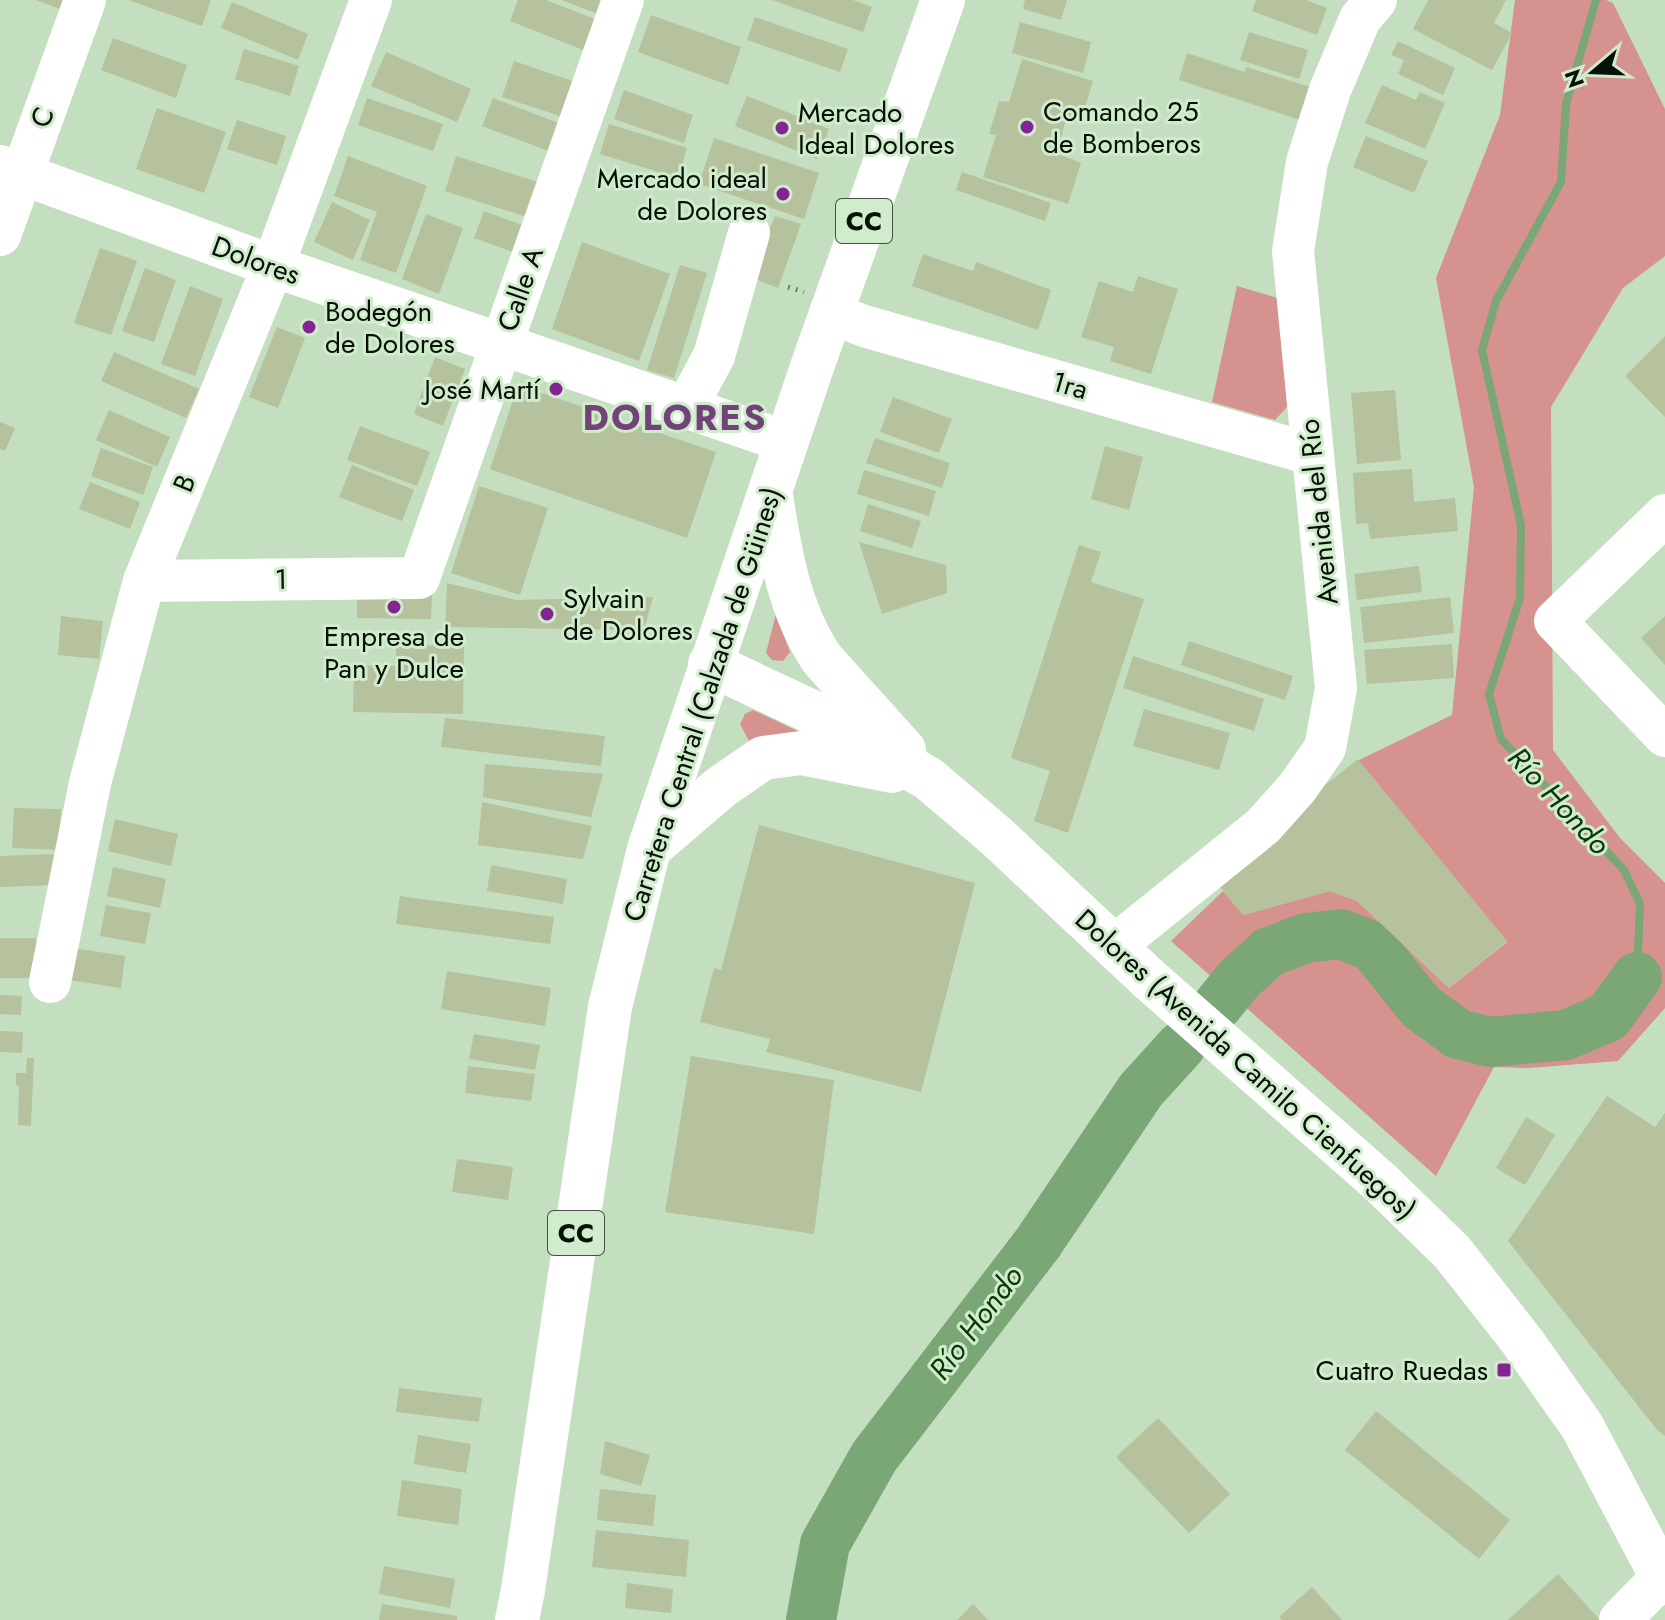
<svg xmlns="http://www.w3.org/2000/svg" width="1665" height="1620" font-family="Jost,sans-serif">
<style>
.green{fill:#d5928f}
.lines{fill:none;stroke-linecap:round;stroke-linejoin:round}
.stream{stroke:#7ba676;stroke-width:8}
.river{stroke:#7ba676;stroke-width:50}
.building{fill:#b6c19d}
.path{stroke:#72856f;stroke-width:5;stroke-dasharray:2 6;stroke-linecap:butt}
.minor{stroke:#fff;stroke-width:42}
.major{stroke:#fff;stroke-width:44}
.poi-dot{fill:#822591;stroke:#d0eccc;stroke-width:3}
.labels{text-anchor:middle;stroke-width:6;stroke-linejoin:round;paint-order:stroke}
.shield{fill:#d0eccc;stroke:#445342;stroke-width:2}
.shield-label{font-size:26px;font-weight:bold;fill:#081107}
.poi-label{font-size:28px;fill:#081107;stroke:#d0eccc;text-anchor:start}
.street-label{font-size:28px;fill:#081107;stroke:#d0eccc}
.water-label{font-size:30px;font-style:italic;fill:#093705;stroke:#d0eccc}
.district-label{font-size:36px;font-weight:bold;letter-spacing:2px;fill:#714379;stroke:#d0eccc}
</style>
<rect width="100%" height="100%" fill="#c3dfbf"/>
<g class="green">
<polygon points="1515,0 1606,0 1613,3 1665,109 1665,256 1623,288 1551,407 1553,750 1620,838 1665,883 1665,1008 1618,1061 1529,1068 1494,1067 1436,1176 1171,941 1223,891 1243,915 1330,891 1357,901 1449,988 1507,942 1353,763 1452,715 1474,487 1436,278 1500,115"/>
<polygon points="1237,286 1285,300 1287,407 1275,420 1212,402"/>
<polygon points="776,614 790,652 783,661 772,660 766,653"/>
<polygon points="753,710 802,733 763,741 749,741 740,724 745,714"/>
</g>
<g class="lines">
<polyline class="stream" points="1596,0 1566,104 1561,182 1496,301 1482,350 1521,525 1520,598 1489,694 1501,739 1624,870 1640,904 1637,977"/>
<g class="river">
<polyline points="1218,1005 1239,979 1269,952 1306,938 1341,934 1373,947 1421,1007 1458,1034 1490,1042 1566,1035 1608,1017 1637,977"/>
<polyline points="811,1620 825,1544 874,1457 1038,1243 1141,1090 1181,1046"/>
</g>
</g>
<g class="building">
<polygon points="36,0 69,0 65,11"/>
<polygon points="128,0 211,0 202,26"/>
<polygon points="518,0 546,0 595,19 583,50 510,21"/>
<polygon points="561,0 603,0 598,14"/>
<polygon points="772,0 853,0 872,7 863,32"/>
<polygon points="1025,0 1067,0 1061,20 1023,9"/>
<polygon points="1256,0 1306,0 1327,8 1317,35 1252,11"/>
<polygon points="1428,0 1506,0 1494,23 1512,33 1492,70 1413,29"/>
<polygon points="232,2 308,34 298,60 221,28"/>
<polygon points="651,15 741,47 728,85 638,52"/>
<polygon points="755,17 848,49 840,72 747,40"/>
<polygon points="1020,22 1091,42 1083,73 1012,53"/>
<polygon points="1249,32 1308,50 1299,79 1240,60"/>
<polygon points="113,38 187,65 176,98 101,70"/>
<polygon points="1398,41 1455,68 1443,95 1398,74 1404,60 1391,55"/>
<polygon points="244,49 299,66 290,96 235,79"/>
<polygon points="386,52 471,89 457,122 371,86"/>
<polygon points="1187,53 1245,72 1246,67 1317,89 1306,122 1179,80"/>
<polygon points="1022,59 1093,81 1080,124 1066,120 1056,153 1081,163 1068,204 983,177 996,135 989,134 999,101 1009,102"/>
<polygon points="514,61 578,83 566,118 502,97"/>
<polygon points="1382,85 1416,100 1420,92 1445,103 1425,149 1365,123"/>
<polygon points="624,90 693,115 684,143 614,119"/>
<polygon points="747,96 829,129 817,159 735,126"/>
<polygon points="367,98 443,124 433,151 358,125"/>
<polygon points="493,98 564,125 554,153 482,126"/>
<polygon points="157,108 226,132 204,193 136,169"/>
<polygon points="237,120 286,136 277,165 227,149"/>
<polygon points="609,124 687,148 678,178 600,154"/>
<polygon points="1366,136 1428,161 1414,193 1353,167"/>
<polygon points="714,138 819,173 804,219 699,184"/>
<polygon points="348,156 427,186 396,273 360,260 377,212 334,196"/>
<polygon points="456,156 541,183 530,218 445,191"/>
<polygon points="962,172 1051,203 1045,221 956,190"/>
<polygon points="332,202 370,220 353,260 314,242"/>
<polygon points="484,211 528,227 518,254 474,238"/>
<polygon points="426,214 463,228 439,294 402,279"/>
<polygon points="775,216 801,224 778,288 750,277"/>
<polygon points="582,242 670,274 639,361 552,329"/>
<polygon points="100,248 137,261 111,335 74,323"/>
<polygon points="923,254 973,271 976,262 1051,290 1038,330 912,286"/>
<polygon points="680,265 707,273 674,378 647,370"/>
<polygon points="145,268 176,280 154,342 122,331"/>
<polygon points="1138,276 1178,289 1151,374 1110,361 1114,347 1081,337 1099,281 1133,292"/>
<polygon points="190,286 223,299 195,376 161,364"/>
<polygon points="277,327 305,338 278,408 249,397"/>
<polygon points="1665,336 1665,417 1625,376"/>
<polygon points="114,352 199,389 186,418 101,381"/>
<polygon points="435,357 465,369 443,426 414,414"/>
<polygon points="518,385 716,452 687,538 490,469"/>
<polygon points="1395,390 1401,460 1357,464 1351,393"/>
<polygon points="893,397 952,419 939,453 880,432"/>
<polygon points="109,410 170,437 157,467 96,440"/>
<polygon points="0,422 15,428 5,451 0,449"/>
<polygon points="360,426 430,452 417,486 347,460"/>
<polygon points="875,438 950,463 942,488 866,463"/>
<polygon points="1105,446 1143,457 1129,510 1091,499"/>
<polygon points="101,448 153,467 143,495 91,476"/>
<polygon points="352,465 414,490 402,521 339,497"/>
<polygon points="1412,469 1414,502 1455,498 1458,531 1370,539 1368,523 1356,524 1353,473"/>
<polygon points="864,470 936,491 929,516 857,494"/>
<polygon points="90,482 140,502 130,529 79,509"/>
<polygon points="479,486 548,508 520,595 451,573"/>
<polygon points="868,504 921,521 912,548 860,531"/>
<polygon points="859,542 946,565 947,593 882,614"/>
<polygon points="1079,545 1101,552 1091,582 1144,599 1068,833 1034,821 1050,771 1011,758"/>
<polygon points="1419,566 1422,592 1357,600 1354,574"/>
<polygon points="447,583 516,600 653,597 644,630 445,627"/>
<polygon points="357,594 432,595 431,619 357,618"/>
<polygon points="1450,597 1454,633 1364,643 1360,607"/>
<polygon points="61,616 103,621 99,659 58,655"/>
<polygon points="1665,616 1665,665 1641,638"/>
<polygon points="1189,641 1293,676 1285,700 1181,665"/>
<polygon points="1452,644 1454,678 1367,684 1364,650"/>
<polygon points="396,645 464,646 463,714 353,712 354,665 396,666"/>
<polygon points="1133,656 1264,699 1254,731 1123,688"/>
<polygon points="1144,709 1230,733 1219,770 1133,746"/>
<polygon points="445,718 605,736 601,766 441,747"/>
<polygon points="1358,759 1507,941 1449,988 1357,901 1330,891 1243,915 1211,876"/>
<polygon points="485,764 603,774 591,817 483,797"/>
<polygon points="482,802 592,826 583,859 478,845"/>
<polygon points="14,808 61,809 59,850 12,848"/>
<polygon points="115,819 178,834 171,866 108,851"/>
<polygon points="759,825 975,883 921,1092 766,1052 770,1039 700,1022 714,968 721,970"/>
<polygon points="55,854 56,885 0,887 0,856"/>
<polygon points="491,865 567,879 563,904 487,891"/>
<polygon points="113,867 166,879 160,908 107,896"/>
<polygon points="400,896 554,917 550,944 396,924"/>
<polygon points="106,905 151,913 145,944 100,936"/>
<rect x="0" y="938" width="36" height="40"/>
<polygon points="73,948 125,956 121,988 69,980"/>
<polygon points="447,971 551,988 545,1026 441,1009"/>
<polygon points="0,995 22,996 21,1015 0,1014"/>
<polygon points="0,1031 23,1032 22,1053 0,1052"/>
<polygon points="474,1034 540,1045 535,1070 469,1059"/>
<polygon points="691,1056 834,1080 814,1234 665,1212"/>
<polygon points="27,1058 34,1058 31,1126 18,1125 19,1086 16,1085 16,1073 26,1073"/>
<polygon points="468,1066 535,1074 531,1101 465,1093"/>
<polygon points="1607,1096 1655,1127 1665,1113 1665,1436 1658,1431 1508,1241"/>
<polygon points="1526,1117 1555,1135 1525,1185 1496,1168"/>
<polygon points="457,1159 513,1167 508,1200 452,1192"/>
<polygon points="399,1388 482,1398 479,1422 396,1412"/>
<polygon points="1376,1411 1510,1520 1479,1559 1345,1450"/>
<polygon points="1158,1418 1230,1494 1189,1533 1116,1457"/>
<polygon points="418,1435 471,1444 466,1473 414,1464"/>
<polygon points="605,1441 650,1455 641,1486 600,1474"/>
<polygon points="402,1480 462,1489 458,1525 397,1516"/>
<polygon points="600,1489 656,1495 653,1526 597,1520"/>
<polygon points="596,1530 689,1540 686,1577 592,1567"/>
<polygon points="384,1566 455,1579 450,1608 379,1594"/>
<polygon points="1558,1574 1600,1620 1508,1620"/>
<polygon points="627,1583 673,1589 671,1613 625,1608"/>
<polygon points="1312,1587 1342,1620 1282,1620 1279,1617"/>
<polygon points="382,1604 457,1616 457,1620 379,1620"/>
<polygon points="973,1604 988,1620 957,1620"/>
</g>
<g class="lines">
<polyline class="path" points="788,287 804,292"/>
<g class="minor">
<polyline points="0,166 273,266 787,442"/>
<polyline points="0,235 85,0"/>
<polyline points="830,313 864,326 1311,454"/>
<polyline points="686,408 714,356 749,233"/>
<polyline points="1665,515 1555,621 1665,736"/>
<polyline points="144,581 419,578 623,0"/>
<polyline points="1114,946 1263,826 1297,788 1325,748 1336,688 1293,251 1307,162 1330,90 1360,19 1376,0"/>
<polyline points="50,982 90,783 144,581 273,266 371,0"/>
<polyline points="1620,1620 1665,1574"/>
</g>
<g class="major">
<path d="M771,496C780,553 789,610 822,659L904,750"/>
<polyline points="710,664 827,719 929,779 996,836 1150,980 1380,1182 1452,1252 1522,1341 1582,1426 1665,1583"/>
<polyline points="651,847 721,787 763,758 801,753 892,771"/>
<polyline points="517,1620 523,1590 610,1007 649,849 813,364 943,0"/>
</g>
</g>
<g class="poi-dot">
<circle cx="1027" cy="127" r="8"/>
<circle cx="782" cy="128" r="8"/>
<circle cx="783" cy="194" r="8"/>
<circle cx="309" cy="327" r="8"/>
<circle cx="556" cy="389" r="8"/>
<circle cx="394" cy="607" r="8"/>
<circle cx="547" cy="614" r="8"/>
<rect x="1496" y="1362" width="16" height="16" rx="4"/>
</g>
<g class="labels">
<g class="shield">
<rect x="836" y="199" width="56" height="44" rx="6"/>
<rect x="548" y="1211" width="56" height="44" rx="6"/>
</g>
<g class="shield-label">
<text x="864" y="230">CC</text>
<text x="576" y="1242">CC</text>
</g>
<g class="poi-label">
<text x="1043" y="121">Comando 25<tspan x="1043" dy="32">de Bomberos</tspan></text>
<text x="798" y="122">Mercado<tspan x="798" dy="32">Ideal Dolores</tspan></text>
<text x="767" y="188" text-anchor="end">Mercado ideal<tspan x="767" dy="32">de Dolores</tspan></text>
<text x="325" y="321">Bodegón<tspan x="325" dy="32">de Dolores</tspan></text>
<text x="540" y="399" text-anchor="end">José Martí</text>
<text x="563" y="608">Sylvain<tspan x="563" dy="32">de Dolores</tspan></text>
<text x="394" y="646" text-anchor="middle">Empresa de<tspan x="394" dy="32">Pan y Dulce</tspan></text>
<text x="1488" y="1380" text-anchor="end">Cuatro Ruedas</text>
</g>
<g class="street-label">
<text transform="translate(42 117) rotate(-70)" y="10">C</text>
<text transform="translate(256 260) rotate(20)" y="10">Dolores</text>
<text transform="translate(520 289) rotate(-71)" y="10">Calle A</text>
<text transform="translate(1070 385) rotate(16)" y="10">1ra</text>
<text transform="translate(184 483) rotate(-68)" y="10">B</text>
<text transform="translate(1318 512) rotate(-96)" y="10">Avenida del Río</text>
<text transform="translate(281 579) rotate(-1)" y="10">1</text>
<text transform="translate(702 704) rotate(-72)" y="10">Carretera Central (Calzada de Güines)</text>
<text transform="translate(1246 1064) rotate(42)" y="10">Dolores (Avenida Camilo Cienfuegos)</text>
</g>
<g class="water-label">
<text transform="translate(1559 801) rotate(47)" y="10">Río Hondo</text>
<text transform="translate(976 1323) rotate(-53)" y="10">Río Hondo</text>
</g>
<g class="district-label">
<text x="675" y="430">DOLORES</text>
</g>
</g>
<g transform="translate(1593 72) rotate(251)" stroke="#d0eccc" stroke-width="6" paint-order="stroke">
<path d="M0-6L14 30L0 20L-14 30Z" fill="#081107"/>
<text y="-12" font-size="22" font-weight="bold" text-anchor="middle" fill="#081107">N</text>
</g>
</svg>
